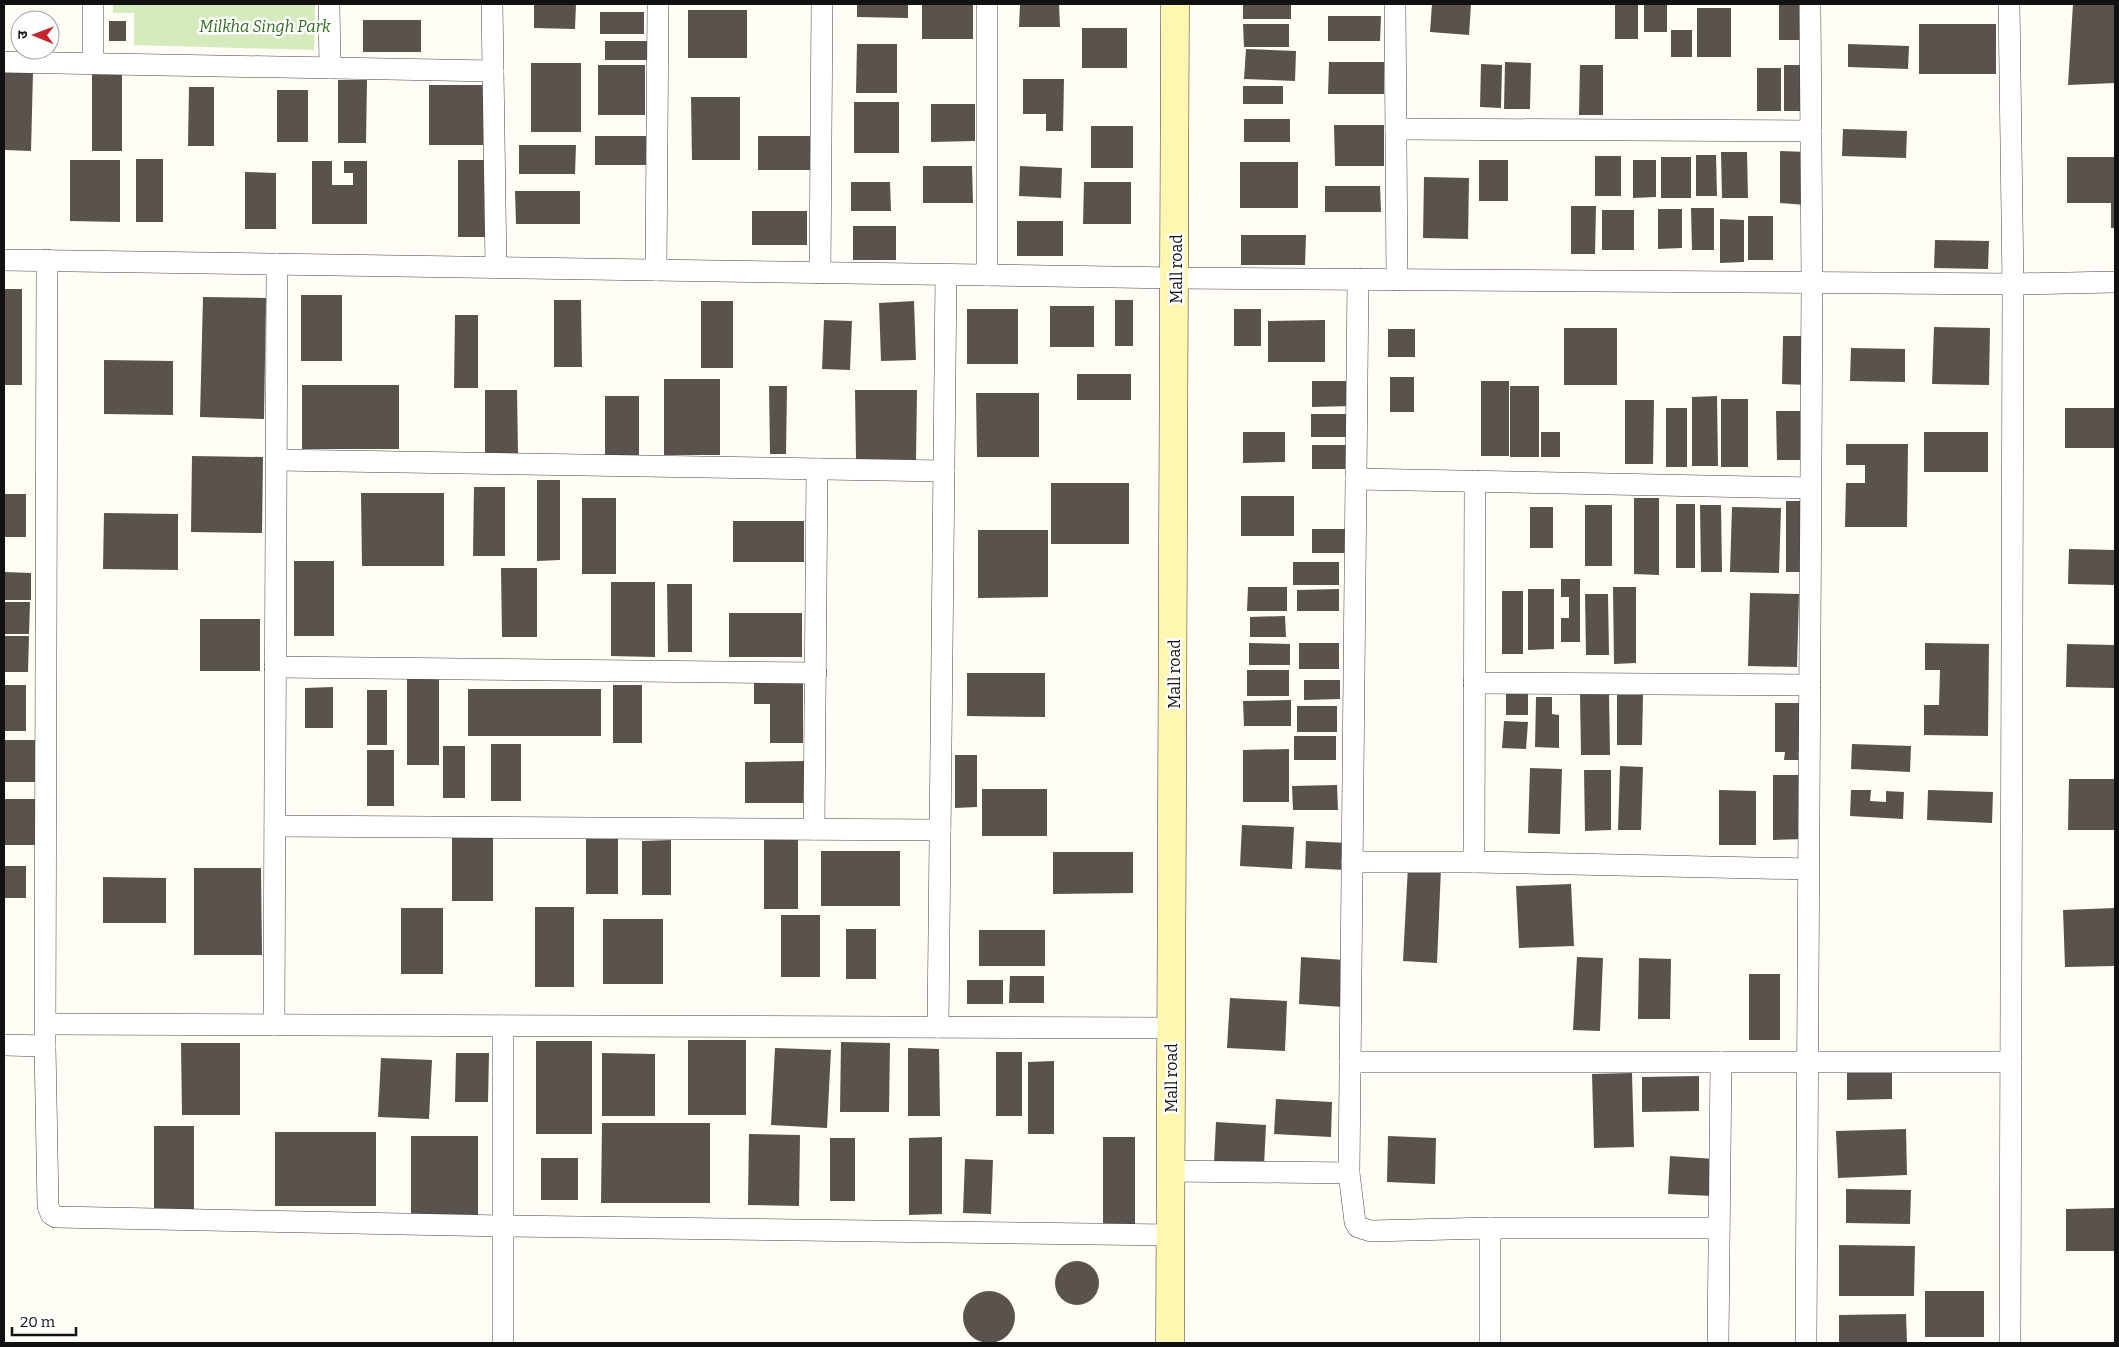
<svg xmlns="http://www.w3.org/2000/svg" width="2119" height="1347" font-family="Bitter,'Noto Sans Devanagari',serif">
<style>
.green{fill:#d5ebbd}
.building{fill:#5a524d}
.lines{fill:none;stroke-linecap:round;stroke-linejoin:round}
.street-casing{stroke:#444;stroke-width:22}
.secondary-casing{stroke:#333;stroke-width:29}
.street{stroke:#fff;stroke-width:21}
.secondary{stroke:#fff6b0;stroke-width:28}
.labels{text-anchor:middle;stroke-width:5;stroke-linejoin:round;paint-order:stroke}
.park-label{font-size:16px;font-style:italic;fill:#2f6b1f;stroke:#fff}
.street-label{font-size:16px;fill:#111;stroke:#fff}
</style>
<rect width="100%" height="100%" fill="#fffdf5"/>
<polygon class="green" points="113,4 315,4 314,50 134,45 134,13 113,13"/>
<g class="building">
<polygon points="534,4 576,4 575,29 534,28"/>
<polygon points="857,4 908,4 908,18 857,17"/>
<rect x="922" y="4" width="51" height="35"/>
<polygon points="1020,4 1059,4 1060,27 1019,27"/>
<rect x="1243" y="4" width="48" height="15"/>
<polygon points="1432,4 1471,4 1469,35 1430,32"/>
<rect x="1615" y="4" width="23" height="35"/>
<rect x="1644" y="4" width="23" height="28"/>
<rect x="1779" y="4" width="24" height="36"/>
<polygon points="2073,4 2115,4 2115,83 2068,85"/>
<rect x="1697" y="8" width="34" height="49"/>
<rect x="688" y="10" width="59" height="48"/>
<rect x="600" y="12" width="44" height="22"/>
<polygon points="1328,16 1381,16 1380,41 1328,41"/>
<rect x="363" y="20" width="58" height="32"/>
<rect x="109" y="21" width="17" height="20"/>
<polygon points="1243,24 1289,24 1289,47 1244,47"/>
<rect x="1919" y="24" width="77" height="50"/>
<rect x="1082" y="28" width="45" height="40"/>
<rect x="1671" y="30" width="21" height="27"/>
<rect x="605" y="41" width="43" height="19"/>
<polygon points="857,44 897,44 897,93 856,93"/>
<polygon points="1848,44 1909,46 1908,69 1848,67"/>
<polygon points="1246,49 1296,51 1295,81 1244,79"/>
<polygon points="1329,62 1384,62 1384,94 1328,94"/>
<polygon points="1505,62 1531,63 1530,109 1504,109"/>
<rect x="531" y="63" width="50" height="69"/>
<polygon points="1481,64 1502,65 1501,108 1480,107"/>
<rect x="598" y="65" width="47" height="50"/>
<polygon points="1580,65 1603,65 1603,115 1579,115"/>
<rect x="1784" y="65" width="23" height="46"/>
<rect x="1757" y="68" width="24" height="43"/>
<polygon points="4,72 33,72 31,151 4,150"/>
<rect x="92" y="74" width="30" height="77"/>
<polygon points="1023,79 1064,79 1063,131 1046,131 1046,114 1023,114"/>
<polygon points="338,80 367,80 366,143 338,143"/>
<rect x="429" y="85" width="57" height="60"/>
<rect x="1243" y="86" width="40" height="18"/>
<polygon points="189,87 214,87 214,146 188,146"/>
<rect x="277" y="90" width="31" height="52"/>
<polygon points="691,97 740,97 740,160 692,160"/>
<rect x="854" y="102" width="45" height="51"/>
<polygon points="931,104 975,104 975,141 931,142"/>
<rect x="1244" y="119" width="46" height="23"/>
<polygon points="1334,125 1384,125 1384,166 1335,166"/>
<rect x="1091" y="126" width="42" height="42"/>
<polygon points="1843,129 1907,131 1906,158 1842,156"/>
<rect x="595" y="136" width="53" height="29"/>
<rect x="758" y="136" width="54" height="34"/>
<polygon points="519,145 576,145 575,174 519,174"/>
<polygon points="1780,151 1808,152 1806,205 1780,203"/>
<polygon points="1721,152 1747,152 1748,198 1722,198"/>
<polygon points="1696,155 1716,155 1717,196 1696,196"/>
<rect x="1595" y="156" width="26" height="40"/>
<rect x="1661" y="157" width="30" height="41"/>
<polygon points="2067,157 2115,157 2115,228 2111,228 2111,203 2067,203"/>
<rect x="136" y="159" width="27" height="63"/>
<polygon points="70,160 120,160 120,222 70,221"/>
<rect x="458" y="160" width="33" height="77"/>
<rect x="1479" y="160" width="29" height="41"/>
<polygon points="1633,160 1656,160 1656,197 1633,198"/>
<polygon points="312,161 332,161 332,185 353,185 353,173 344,173 344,161 367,161 367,224 312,224"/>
<rect x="1240" y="162" width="58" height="46"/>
<polygon points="923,166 972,166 973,203 923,203"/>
<polygon points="1020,166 1062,168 1061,198 1019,196"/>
<polygon points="245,172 276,173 276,229 245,229"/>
<polygon points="1424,177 1469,178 1468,239 1423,238"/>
<polygon points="851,182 890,182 891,211 851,211"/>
<polygon points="1084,182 1131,182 1131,224 1083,224"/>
<polygon points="1325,186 1380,186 1381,212 1325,212"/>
<polygon points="515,191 580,191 580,224 516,224"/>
<polygon points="1571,206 1596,206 1595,254 1571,254"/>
<polygon points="1691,208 1714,208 1714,250 1692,250"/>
<polygon points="1658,209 1682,209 1682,248 1658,249"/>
<rect x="1602" y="210" width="32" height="40"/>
<rect x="752" y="211" width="55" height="34"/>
<rect x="1748" y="216" width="25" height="44"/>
<polygon points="1720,219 1744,220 1744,262 1720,263"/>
<rect x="1017" y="221" width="46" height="35"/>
<rect x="853" y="226" width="43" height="34"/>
<polygon points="1241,235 1306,235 1305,265 1241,265"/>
<polygon points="1935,240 1989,241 1988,269 1934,268"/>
<rect x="4" y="289" width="18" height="96"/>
<rect x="301" y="295" width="41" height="66"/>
<polygon points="203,297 266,298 264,419 200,417"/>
<polygon points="554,300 581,300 582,367 554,367"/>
<rect x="1115" y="300" width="18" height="46"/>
<rect x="701" y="301" width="32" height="67"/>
<polygon points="914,301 916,360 881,361 879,303"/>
<rect x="1050" y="306" width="44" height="41"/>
<rect x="967" y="309" width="51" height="55"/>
<rect x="1234" y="309" width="27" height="37"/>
<polygon points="455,315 478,315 478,388 454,388"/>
<polygon points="824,320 852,321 850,370 822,369"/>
<polygon points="1325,320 1325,362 1268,362 1268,321"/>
<polygon points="1934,327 1990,328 1989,385 1932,384"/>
<rect x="1564" y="328" width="53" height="57"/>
<rect x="1388" y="329" width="27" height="28"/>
<polygon points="1783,336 1809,336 1808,385 1782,384"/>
<polygon points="1851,348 1905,349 1905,382 1850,381"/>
<polygon points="104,360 173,361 173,415 104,414"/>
<rect x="1077" y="374" width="54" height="26"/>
<rect x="1390" y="377" width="24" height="35"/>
<rect x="664" y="379" width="56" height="76"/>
<polygon points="1312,381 1352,381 1352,406 1312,407"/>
<rect x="1481" y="381" width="28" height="75"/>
<rect x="302" y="385" width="97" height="64"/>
<polygon points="769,386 787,386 786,454 770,454"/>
<rect x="1510" y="386" width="29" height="71"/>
<polygon points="485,390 517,390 518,453 485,453"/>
<polygon points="855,390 917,390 916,460 856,460"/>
<polygon points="976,393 1039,393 1039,457 977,457"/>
<polygon points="605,396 639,396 639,461 605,462"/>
<polygon points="1717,396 1718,466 1692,466 1692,397"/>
<rect x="1721" y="399" width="27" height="68"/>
<polygon points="1625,400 1654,400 1653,464 1625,464"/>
<rect x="1666" y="408" width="21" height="59"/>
<rect x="2065" y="408" width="50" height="40"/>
<polygon points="1776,411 1800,411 1801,460 1777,460"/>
<rect x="1311" y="414" width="42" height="23"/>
<polygon points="1243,432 1285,432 1285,462 1243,463"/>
<rect x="1541" y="432" width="19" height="25"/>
<rect x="1924" y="432" width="64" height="40"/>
<polygon points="1846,444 1908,444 1907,527 1845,527 1846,483 1865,483 1865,465 1846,465"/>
<rect x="1312" y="445" width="38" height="24"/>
<polygon points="192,456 263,457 262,533 191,532"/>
<polygon points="537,480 560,480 560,560 537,561"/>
<rect x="1051" y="483" width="78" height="61"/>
<polygon points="474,487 505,487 505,556 473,556"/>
<polygon points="361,493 444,493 444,566 362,566"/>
<rect x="4" y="494" width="22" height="43"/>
<rect x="1241" y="496" width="53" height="40"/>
<rect x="582" y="498" width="34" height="76"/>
<polygon points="1634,498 1659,498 1659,575 1634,574"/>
<polygon points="1786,501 1806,501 1807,572 1786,572"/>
<rect x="1676" y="504" width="19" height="64"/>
<rect x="1585" y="505" width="27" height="61"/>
<polygon points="1700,505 1721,505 1722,572 1701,572"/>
<rect x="1530" y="507" width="23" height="41"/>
<polygon points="1732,507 1781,508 1779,573 1730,572"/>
<polygon points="104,513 178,514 178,570 103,569"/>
<rect x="733" y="521" width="71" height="41"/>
<rect x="1312" y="529" width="38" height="24"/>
<polygon points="978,530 1048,530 1048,597 978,598"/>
<polygon points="2069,549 2115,550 2115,585 2068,584"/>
<rect x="294" y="561" width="40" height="75"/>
<rect x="1293" y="562" width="46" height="23"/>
<polygon points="501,568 537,568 537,637 502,637"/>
<polygon points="4,572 31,573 31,600 4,600"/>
<polygon points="1561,579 1580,579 1580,642 1561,642 1561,618 1569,618 1569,597 1561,597"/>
<polygon points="611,582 655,582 655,657 611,656"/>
<polygon points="667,584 692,584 692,652 668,652"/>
<polygon points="1248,587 1287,587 1287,611 1247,611"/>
<polygon points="1613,587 1636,587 1636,663 1614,664"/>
<polygon points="1339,589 1339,611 1297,611 1297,590"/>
<polygon points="1528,589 1554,589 1554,649 1528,650"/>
<rect x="1502" y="591" width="21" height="63"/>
<polygon points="1750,593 1799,594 1797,667 1748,666"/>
<polygon points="1585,594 1608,594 1609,655 1586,655"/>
<polygon points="4,602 30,602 29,634 4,634"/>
<rect x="729" y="613" width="73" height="44"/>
<polygon points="1285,616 1286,637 1250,637 1250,617"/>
<rect x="200" y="619" width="60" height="52"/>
<polygon points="4,636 29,636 28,672 4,672"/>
<polygon points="1249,643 1290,644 1290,665 1249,665"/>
<rect x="1299" y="643" width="40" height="26"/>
<polygon points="1925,643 1989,644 1988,736 1924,735 1924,705 1939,705 1940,670 1925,670"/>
<polygon points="2067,644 2115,645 2115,688 2066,687"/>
<rect x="1247" y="670" width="42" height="26"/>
<polygon points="967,673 1045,673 1045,717 967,716"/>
<rect x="407" y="676" width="32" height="89"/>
<polygon points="754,679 803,679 803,743 770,743 770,704 754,704"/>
<polygon points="1304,680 1340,680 1340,699 1304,700"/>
<rect x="4" y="685" width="22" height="46"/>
<rect x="613" y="685" width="29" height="58"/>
<polygon points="333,687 333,728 305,728 305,688"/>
<rect x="468" y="689" width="133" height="47"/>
<rect x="367" y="690" width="20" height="55"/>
<rect x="1506" y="692" width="22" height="23"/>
<polygon points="1580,693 1609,693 1610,755 1581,755"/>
<polygon points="1617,695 1643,695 1642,745 1617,745"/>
<polygon points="1536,697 1552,697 1552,714 1559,715 1559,748 1535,747"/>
<polygon points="1291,700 1291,726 1244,726 1243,701"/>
<polygon points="1775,703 1806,703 1806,752 1798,752 1799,760 1784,760 1785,752 1775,752"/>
<rect x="1297" y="706" width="40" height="26"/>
<polygon points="1504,721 1528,722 1526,749 1502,748"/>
<rect x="1294" y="736" width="42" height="24"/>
<rect x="4" y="740" width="33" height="42"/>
<rect x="491" y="744" width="30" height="57"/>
<polygon points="1852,744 1911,746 1910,772 1851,769"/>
<rect x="443" y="746" width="22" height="52"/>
<polygon points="1289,749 1289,802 1243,802 1243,750"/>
<rect x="367" y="750" width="27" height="56"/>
<polygon points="955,755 977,755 977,807 955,808"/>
<polygon points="805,761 805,803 745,803 745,762"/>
<polygon points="1620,766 1643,767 1641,830 1618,830"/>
<polygon points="1530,768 1562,769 1560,834 1528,833"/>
<polygon points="1584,770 1611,770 1611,830 1585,831"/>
<polygon points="1773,775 1802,775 1804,839 1773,840"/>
<polygon points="2069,779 2115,779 2115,830 2068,830"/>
<polygon points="1337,785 1338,810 1293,810 1292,786"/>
<rect x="982" y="789" width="65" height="47"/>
<polygon points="1719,790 1756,791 1756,845 1719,845"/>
<polygon points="1851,790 1871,790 1870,801 1886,802 1886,791 1904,792 1903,819 1850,816"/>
<polygon points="1928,790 1993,792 1992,823 1927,820"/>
<rect x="4" y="799" width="38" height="46"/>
<polygon points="1242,825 1294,827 1292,869 1240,866"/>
<polygon points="493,831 493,901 452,901 452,832"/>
<rect x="764" y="836" width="34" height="73"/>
<rect x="586" y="838" width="32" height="56"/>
<polygon points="671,840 671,895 642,895 642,841"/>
<polygon points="1306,841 1348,843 1346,870 1305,868"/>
<rect x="821" y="851" width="79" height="55"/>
<polygon points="1053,852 1133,852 1133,893 1053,894"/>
<rect x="4" y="866" width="22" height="32"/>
<polygon points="1408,866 1441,868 1437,963 1403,961"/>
<polygon points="194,868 261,868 262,955 194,955"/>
<polygon points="103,877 166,878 166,923 103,923"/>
<polygon points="1571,884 1574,946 1519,948 1516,886"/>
<rect x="535" y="907" width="39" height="80"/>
<rect x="401" y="908" width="42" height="66"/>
<polygon points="2115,908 2115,966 2065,967 2063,910"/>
<rect x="781" y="915" width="39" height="62"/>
<rect x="603" y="919" width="60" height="65"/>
<rect x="846" y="929" width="30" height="50"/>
<rect x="979" y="930" width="66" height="36"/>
<polygon points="1301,957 1345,960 1343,1007 1299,1004"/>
<polygon points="1577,957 1603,958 1600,1031 1573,1030"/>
<polygon points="1639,958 1671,959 1670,1019 1638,1019"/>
<rect x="1749" y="974" width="31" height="66"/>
<polygon points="1010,976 1044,976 1044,1003 1009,1003"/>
<rect x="967" y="980" width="36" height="24"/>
<polygon points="1230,998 1287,1001 1285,1051 1227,1048"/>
<rect x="688" y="1040" width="58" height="75"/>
<rect x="536" y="1041" width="56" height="93"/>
<polygon points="841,1042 890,1043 889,1112 840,1112"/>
<polygon points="181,1043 240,1043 240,1115 182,1115"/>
<polygon points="775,1048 831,1050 827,1128 771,1125"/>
<polygon points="908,1048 939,1049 940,1116 908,1116"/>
<rect x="996" y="1052" width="26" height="64"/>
<polygon points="456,1053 489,1053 488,1102 455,1102"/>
<polygon points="602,1053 655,1054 655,1116 602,1116"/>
<polygon points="381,1058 432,1060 429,1119 378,1117"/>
<polygon points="1054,1061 1054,1134 1028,1134 1028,1062"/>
<polygon points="1847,1071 1892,1071 1892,1099 1847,1100"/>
<polygon points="1632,1073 1634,1147 1594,1148 1592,1074"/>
<polygon points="1699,1076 1699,1111 1642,1112 1642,1077"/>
<polygon points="1276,1099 1332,1102 1331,1137 1274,1134"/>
<polygon points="1216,1122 1266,1125 1264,1166 1214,1163"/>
<polygon points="602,1123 710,1123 710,1203 601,1203"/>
<rect x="154" y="1126" width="40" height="91"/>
<polygon points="1906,1129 1907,1175 1838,1178 1836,1131"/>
<rect x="275" y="1132" width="101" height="74"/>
<polygon points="749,1134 800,1135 799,1206 748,1205"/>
<rect x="411" y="1136" width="67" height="79"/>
<polygon points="1388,1136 1436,1138 1435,1184 1387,1182"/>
<polygon points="942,1137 942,1214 909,1215 909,1138"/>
<rect x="1103" y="1137" width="32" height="92"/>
<rect x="830" y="1138" width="25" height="63"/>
<polygon points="1670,1156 1715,1159 1713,1196 1668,1194"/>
<rect x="541" y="1158" width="37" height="42"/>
<polygon points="965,1159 993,1160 991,1214 963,1213"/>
<polygon points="1846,1189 1911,1190 1910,1224 1846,1223"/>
<polygon points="2115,1208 2115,1251 2066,1251 2066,1209"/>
<polygon points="1839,1245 1915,1246 1914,1296 1839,1296"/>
<circle cx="1077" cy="1283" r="22"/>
<circle cx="989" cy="1317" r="26"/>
<rect x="1925" y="1291" width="59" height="46"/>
<polygon points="1906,1314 1907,1343 1839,1343 1839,1315"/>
</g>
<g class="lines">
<defs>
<g id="street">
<polyline points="93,4 93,63"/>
<polyline points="329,4 330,68"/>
<polyline points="492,4 496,267"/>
<polyline points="987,4 987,275"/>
<polyline points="1395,4 1397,280"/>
<polyline points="2009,4 2013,284 2010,1343"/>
<polyline points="4,62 493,71"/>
<polyline points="1396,129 1811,131"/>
<polyline points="4,260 1176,278 2013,284 2115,282"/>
<polyline points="47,260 45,1046 48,1206 51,1214 56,1217 503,1226 1170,1235"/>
<polyline points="656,270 658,4"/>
<polyline points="820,273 822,4"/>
<polyline points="1358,279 1349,1173 1355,1222 1358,1227 1371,1231 1490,1228 1719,1228"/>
<polyline points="276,460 944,471"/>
<polyline points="1356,479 1810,488"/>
<polyline points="275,667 816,673"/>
<polyline points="1474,683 1810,685"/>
<polyline points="275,826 940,830"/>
<polyline points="814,829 817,469"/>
<polyline points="1352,862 1474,862 1808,869"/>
<polyline points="1474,862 1475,481"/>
<polyline points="46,1024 1172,1028"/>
<polyline points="274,1025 277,264"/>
<polyline points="503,1026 503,1343"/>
<polyline points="938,1027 946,275"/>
<polyline points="4,1045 45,1046"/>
<polyline points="1350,1062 2011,1062"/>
<polyline points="1171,1171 1349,1173"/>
<polyline points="1490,1343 1490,1228"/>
<polyline points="1718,1343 1721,1062"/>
<polyline points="1806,1343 1812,283 1810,4"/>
</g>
<polyline id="secondary" points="1170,1343 1175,4"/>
</defs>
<use href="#street" class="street-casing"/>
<use href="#secondary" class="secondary-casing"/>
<use href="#street" class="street"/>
<use href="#secondary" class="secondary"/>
</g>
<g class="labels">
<g class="park-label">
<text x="265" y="32">Milkha Singh Park</text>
</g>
<g class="street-label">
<text transform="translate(1176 269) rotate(-90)" y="6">Mall road</text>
<text transform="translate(1174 674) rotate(-90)" y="6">Mall road</text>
<text transform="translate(1171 1078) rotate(-90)" y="6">Mall road</text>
</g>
</g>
<rect width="2119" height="1347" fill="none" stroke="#111111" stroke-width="10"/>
<g transform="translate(35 35) rotate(271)"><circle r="24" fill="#ffffff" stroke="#a0a0a0"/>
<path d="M0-4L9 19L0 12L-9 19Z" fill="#c4262e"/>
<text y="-8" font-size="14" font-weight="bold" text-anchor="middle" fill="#111111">उ</text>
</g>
<path d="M12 1327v8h64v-8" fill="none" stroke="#111111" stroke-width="2.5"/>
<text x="20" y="1327" font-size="15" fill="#111111" stroke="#ffffff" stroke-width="4" paint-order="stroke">20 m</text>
</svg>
